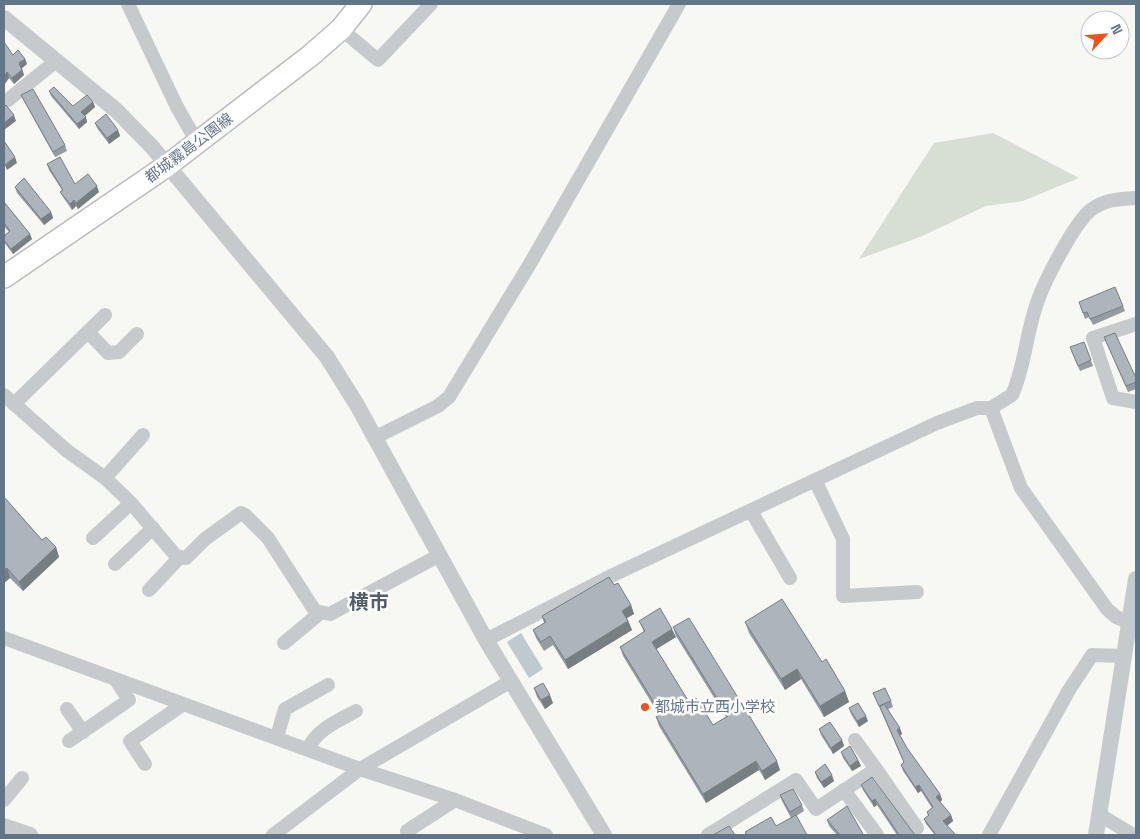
<svg xmlns="http://www.w3.org/2000/svg" width="1140" height="839" font-family="'Space Grotesk','Noto Sans JP',sans-serif">
<style>
.green{fill:#d7dfd4}
.water{fill:#bfcad0}
.lines{fill:none;stroke-linecap:round;stroke-linejoin:round}
.primary-casing{stroke:#b9bdc1;stroke-width:24}
.minor{stroke:#c6cacd;stroke-width:14}
.tertiary{stroke:#c6cacd;stroke-width:16}
.primary{stroke:#fff;stroke-width:21}
.wall{fill:#949ca1}
.shaded-wall{fill:#787f83}
.building{fill:#acb5bb;stroke:#787f83}
.poi-dot{fill:#f25117;stroke:#fff;stroke-width:2}
.labels{text-anchor:middle;stroke-width:5;stroke-linejoin:round;paint-order:stroke}
.street-label{font-size:15px;fill:#637687;stroke:#fff}
.poi-label{font-size:15px;fill:#637687;stroke:#fff;text-anchor:start}
.district-label{font-size:20px;font-weight:bold;fill:#515f6b;stroke:#fff}
</style>
<rect width="100%" height="100%" fill="#f7f7f3"/>
<polygon class="green" points="993,133 1079,178 1023,201 986,206 920,237 859,259 934,143"/>
<polygon class="water" points="521,633 543,669 529,678 507,642"/>
<g class="lines">
<defs>
<polyline id="primary" points="4,277 168,165 310,56 341,29 361,4"/>
</defs>
<use href="#primary" class="primary-casing"/>
<g class="minor">
<polyline points="128,4 177,107 197,142"/>
<polyline points="341,29 378,60 431,4"/>
<polyline points="4,100 8,100 56,61"/>
<polyline points="1136,324 1093,338 1113,398 1136,402"/>
<polyline points="88,332 108,353 119,352 137,334"/>
<polyline points="4,395 66,450 105,478 131,503 177,557 186,558 205,539 241,513 245,515 268,538 315,611 330,614 438,556"/>
<polyline points="14,404 105,315"/>
<polyline points="991,408 1021,488 1107,609 1116,617 1128,622"/>
<polyline points="374,438 438,406 449,397 531,262 679,4"/>
<polyline points="105,478 143,435"/>
<polyline points="815,480 843,539 843,596 917,592"/>
<polyline points="751,511 790,578"/>
<polyline points="93,538 131,503"/>
<polyline points="115,564 153,528"/>
<polyline points="149,590 180,557"/>
<polyline points="4,638 360,769 455,800 546,835"/>
<path d="M486,640L613,575L937,423L977,408H991L1012,395C1025,367 1026,333 1037,303C1044,282 1075,221 1092,209C1106,199 1121,199 1136,198"/>
<polyline points="284,643 320,613"/>
<polyline points="67,709 83,732"/>
<polyline points="277,737 285,709 328,685"/>
<polyline points="855,740 876,769"/>
<polyline points="69,741 129,700 116,680"/>
<path d="M308,749C317,729 338,721 356,711"/>
<polyline points="145,764 130,741 182,705"/>
<polyline points="844,790 877,835"/>
<polyline points="4,800 22,778"/>
<polyline points="1100,815 1133,835"/>
<polyline points="407,831 455,800"/>
<polyline points="273,835 360,769 511,681"/>
<polyline points="708,835 796,780 816,809 876,769 917,828"/>
<polyline points="989,835 1069,690 1092,655 1123,656"/>
</g>
<g class="tertiary">
<polyline points="4,18 117,111 153,148 327,357 357,405 486,640 604,835"/>
<polyline points="4,826 30,835"/>
<polyline points="1096,835 1136,579"/>
</g>
<use href="#primary" class="primary"/>
</g>
<g class="wall">
<polygon points="4,42 13,55 25,59 27,64 22,68 24,75 14,84 9,78 4,85"/>
<polygon points="49,91 73,106 93,102 95,107 85,116 87,122 79,129 51,96"/>
<polygon points="21,95 65,145 67,151 55,157 24,101"/>
<polygon points="95,123 118,130 120,136 109,144 97,128"/>
<polygon points="47,164 75,184 99,192 78,209 76,206 72,210 63,197 60,192 62,190 49,170"/>
<polygon points="15,187 51,212 53,218 44,225 17,193"/>
<polygon points="4,202 32,239 13,254 4,242 4,236 9,232 4,226"/>
<polygon points="1079,302 1123,306 1125,311 1093,325 1089,317 1085,319"/>
<polygon points="1104,337 1136,378 1136,389 1128,392"/>
<polygon points="1084,342 1093,366 1080,371 1070,347"/>
<polygon points="4,497 42,540 56,547 59,557 23,591 10,578 4,583"/>
<polygon points="614,585 631,605 634,614 627,618 632,630 568,669 553,645 544,651 536,638 533,630 544,623 542,616"/>
<polygon points="639,621 676,637 656,649 689,702 713,725 726,717 676,636 673,627 780,770 765,780 759,770 706,803 659,726 656,717 659,715 623,656 620,647 644,632"/>
<polygon points="745,622 822,662 845,691 849,702 824,717 801,679 785,690 749,633"/>
<polygon points="534,688 553,703 545,709 537,697"/>
<polygon points="873,693 891,701 893,707 888,709 902,734 900,735 907,748 940,794 942,800 940,802 951,815 953,821 947,826 956,835 935,835 926,824 924,819 928,816 927,812 932,808 921,791 918,793 903,771 901,765 904,763"/>
<polygon points="849,708 868,721 859,727 851,714"/>
<polygon points="819,729 842,740 844,746 833,754 821,735"/>
<polygon points="841,752 858,760 861,766 852,771 843,758"/>
<polygon points="815,772 834,781 824,788 817,778"/>
<polygon points="861,785 915,835 897,835 877,805 874,807 863,790"/>
<polygon points="780,795 802,805 804,811 796,816 807,835 746,835 745,832 776,826 791,818 782,801"/>
<polygon points="827,820 864,835 837,835 829,826"/>
</g>
<g class="shaded-wall">
<polygon points="25,59 27,64 21,69 19,63"/>
<polygon points="22,70 24,75 14,84 12,78"/>
<polygon points="7,72 9,78 4,85 4,76"/>
<polygon points="93,102 95,107 83,117 81,112"/>
<polygon points="14,115 16,121 4,130 4,123"/>
<polygon points="86,117 87,122 79,129 77,124"/>
<polygon points="118,130 120,136 109,144 107,138"/>
<polygon points="15,157 17,163 7,170 5,165"/>
<polygon points="97,186 99,192 78,209 76,203"/>
<polygon points="74,200 76,206 72,210 70,204"/>
<polygon points="51,212 53,218 44,225 41,219"/>
<polygon points="30,234 32,239 13,254 11,249"/>
<polygon points="56,547 59,557 23,591 19,582"/>
<polygon points="7,568 10,578 4,583 4,570"/>
<polygon points="631,605 634,614 625,619 622,611"/>
<polygon points="628,621 632,630 568,669 565,660"/>
<polygon points="672,629 676,637 655,650 652,642"/>
<polygon points="797,669 801,679 785,690 781,679"/>
<polygon points="845,691 849,702 824,717 820,706"/>
<polygon points="550,695 553,703 545,709 541,700"/>
<polygon points="866,716 868,721 859,727 857,721"/>
<polygon points="900,728 902,734 899,736 897,730"/>
<polygon points="842,740 844,746 833,754 831,748"/>
<polygon points="858,760 861,766 852,771 850,766"/>
<polygon points="756,761 759,770 706,803 703,794"/>
<polygon points="777,761 780,770 765,780 762,771"/>
<polygon points="832,775 834,781 824,788 821,782"/>
<polygon points="919,785 921,791 918,793 915,787"/>
<polygon points="940,794 942,800 939,803 936,797"/>
<polygon points="875,799 877,805 874,807 872,801"/>
<polygon points="951,815 953,821 945,827 943,821"/>
</g>
<g class="building">
<polygon points="4,42 13,55 18,50 25,59 19,63 22,70 12,78 7,72 4,76"/>
<polygon points="54,87 73,106 87,95 93,102 81,112 86,117 77,124 49,91"/>
<polygon points="33,89 65,145 53,152 21,95"/>
<polygon points="6,105 14,115 4,123 4,107"/>
<polygon points="106,114 118,130 107,138 95,123"/>
<polygon points="4,141 15,157 5,165 4,163"/>
<polygon points="60,157 75,184 88,174 97,186 76,203 74,200 70,204 60,192 63,190 47,164"/>
<polygon points="24,178 51,212 41,219 15,187"/>
<polygon points="4,202 30,234 11,249 4,240 4,236 10,231 4,223"/>
<polygon points="1115,287 1123,306 1090,319 1087,312 1083,313 1079,302"/>
<polygon points="1115,333 1136,378 1136,382 1126,386 1104,337"/>
<polygon points="1084,342 1091,360 1078,366 1070,347"/>
<polygon points="4,497 42,540 46,537 56,547 19,582 7,568 4,570"/>
<polygon points="609,577 614,585 618,583 631,605 622,611 628,621 565,660 550,636 541,642 533,630 546,622 542,616"/>
<polygon points="782,599 822,662 826,659 845,691 820,706 797,669 781,679 745,622"/>
<polygon points="660,608 672,629 652,642 689,702 696,698 713,725 728,716 673,627 689,618 777,761 762,771 756,761 703,794 656,717 661,714 620,647 645,631 639,621"/>
<polygon points="543,683 550,695 541,700 534,688"/>
<polygon points="885,688 891,701 879,706 873,693"/>
<polygon points="858,703 866,716 857,721 849,708"/>
<polygon points="884,704 900,728 897,730 907,748 940,794 936,797 951,815 943,821 956,835 936,835 924,819 929,815 927,812 933,807 919,785 915,787 901,765 904,762 880,707"/>
<polygon points="830,722 842,740 831,748 819,729"/>
<polygon points="850,746 858,760 850,766 841,752"/>
<polygon points="825,764 832,775 821,782 815,772"/>
<polygon points="872,777 915,835 899,835 875,799 872,801 861,785"/>
<polygon points="793,789 802,805 790,812 780,795"/>
<polygon points="847,806 863,834 861,835 840,835 827,820"/>
<polygon points="796,815 807,835 747,835 745,832 771,817 776,826"/>
<polygon points="729,826 735,835 713,835"/>
</g>
<circle class="poi-dot" cx="645" cy="707" r="5"/>
<g class="labels">
<g class="street-label">
<text transform="translate(189 148) rotate(-37)" y="5">都城霧島公園線</text>
</g>
<g class="poi-label">
<text x="655" y="712">都城市立西小学校</text>
</g>
<g class="district-label">
<text x="369" y="609">横市</text>
</g>
</g>
<rect width="1140" height="839" fill="none" stroke="#637687" stroke-width="10"/>
<g transform="translate(1105 35) rotate(64)"><circle r="24" fill="#ffffff" stroke="#c1c8cf"/>
<path d="M0-4L9 19L0 12L-9 19Z" fill="#f25117"/>
<text y="-8" font-size="14" font-weight="bold" text-anchor="middle" fill="#637687">N</text>
</g>
</svg>
